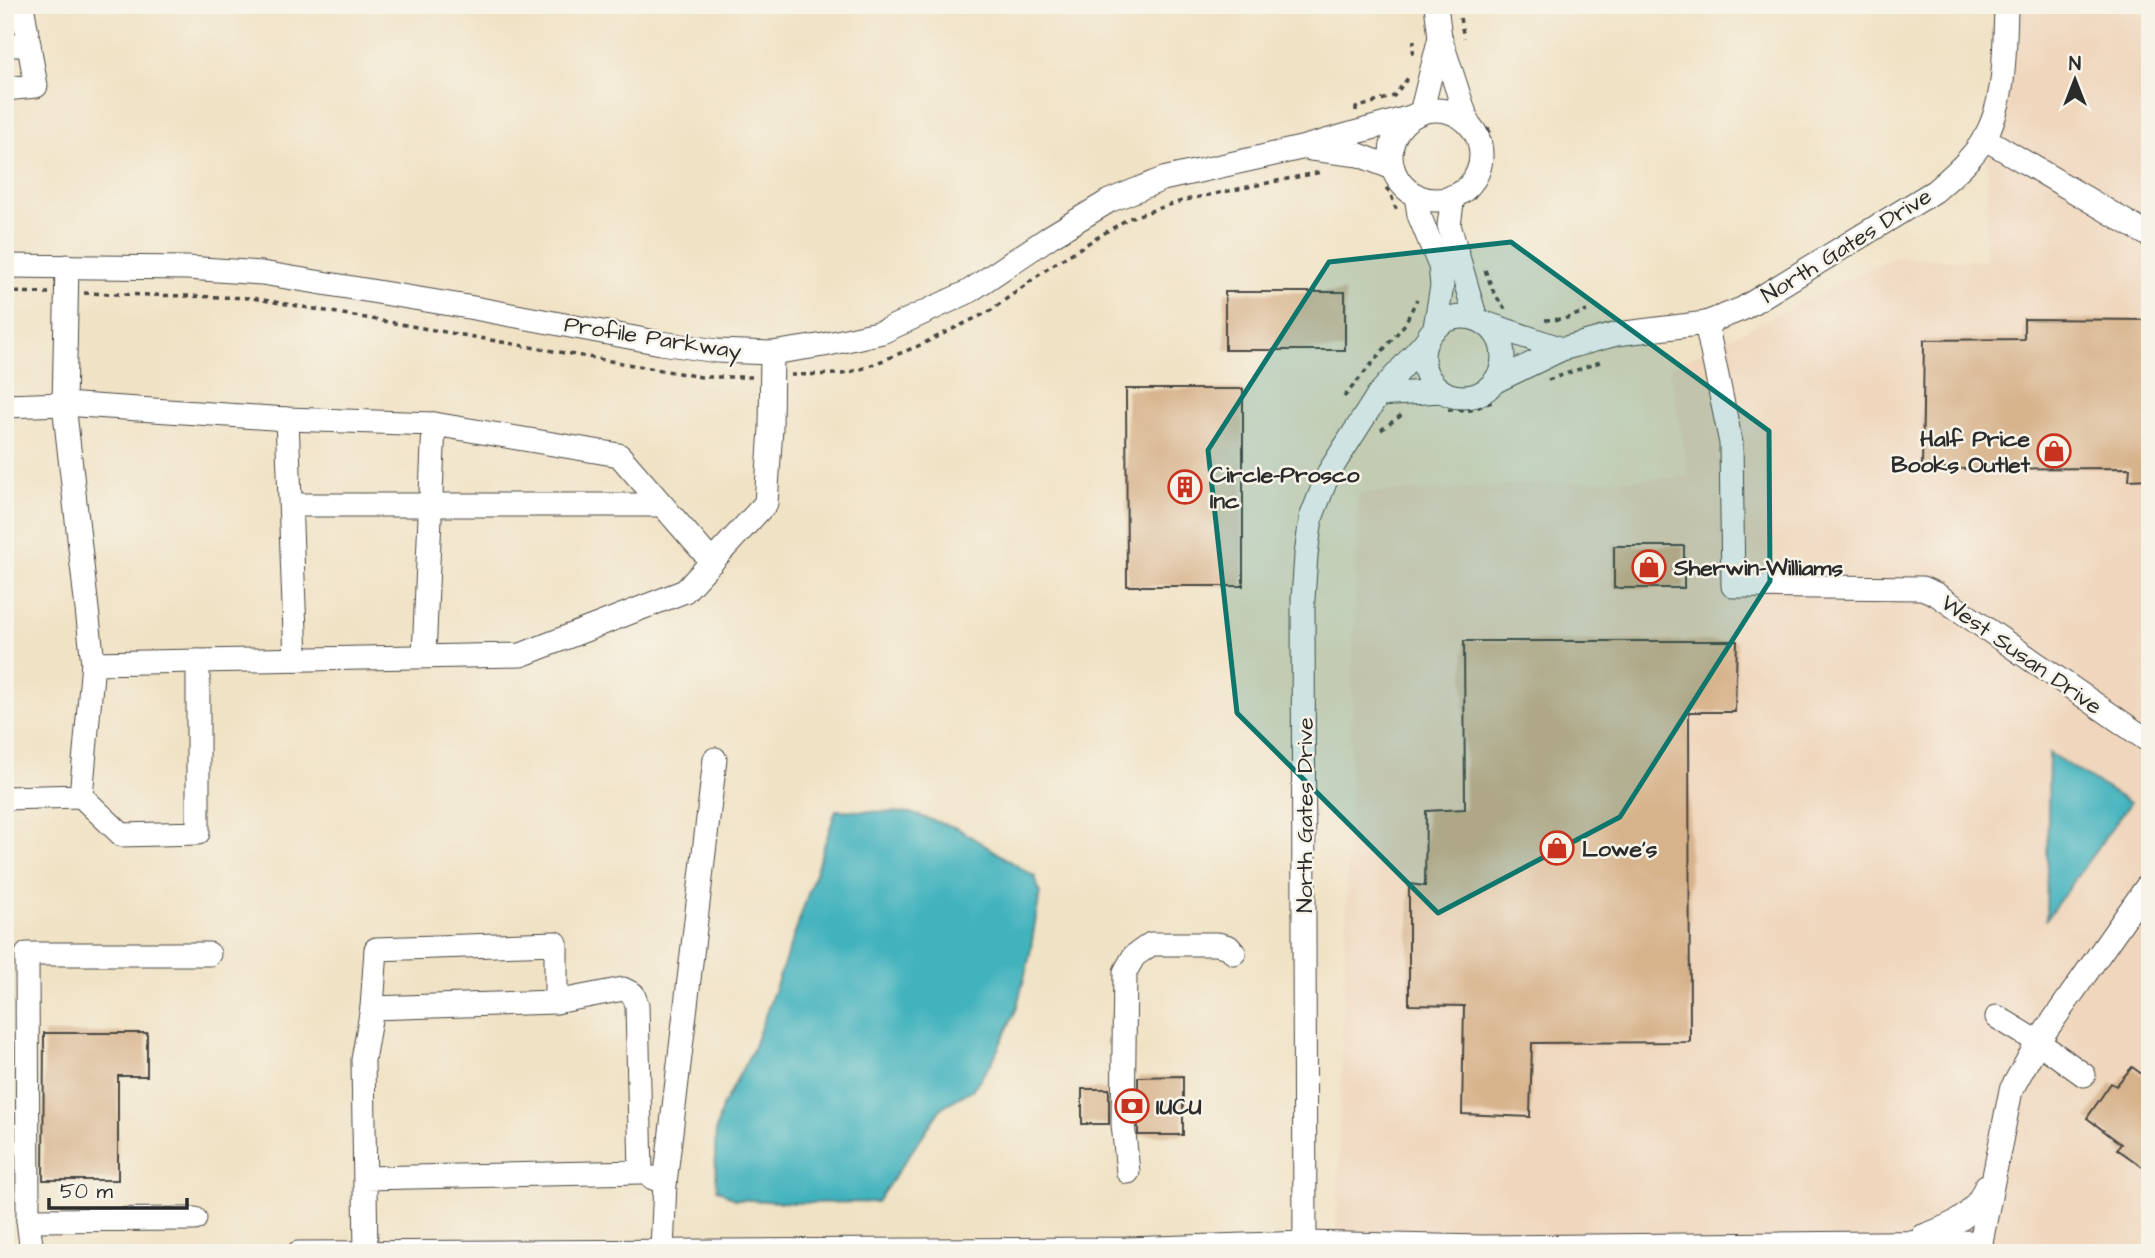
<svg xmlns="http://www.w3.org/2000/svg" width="2155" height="1258" font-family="'Architects Daughter',sans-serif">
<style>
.built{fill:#efd6bc}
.water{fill:#43b2bd;stroke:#376e74;stroke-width:2}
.building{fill:#d7b38c}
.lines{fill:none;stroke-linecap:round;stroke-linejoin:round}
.minor-casing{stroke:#494642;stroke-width:25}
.path{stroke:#494642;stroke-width:3.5;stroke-dasharray:5 5;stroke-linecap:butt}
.minor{stroke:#fff;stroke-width:23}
.marked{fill:#0f766e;fill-opacity:0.2;stroke:#0f766e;stroke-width:5;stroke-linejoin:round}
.labels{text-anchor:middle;stroke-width:5;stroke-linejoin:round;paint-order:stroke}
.street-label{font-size:23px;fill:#2b2b2b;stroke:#f7f3e8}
.poi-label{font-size:23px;font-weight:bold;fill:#2b2b2b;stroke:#f7f3e8;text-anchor:start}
</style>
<rect width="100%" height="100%" fill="#f7f3e8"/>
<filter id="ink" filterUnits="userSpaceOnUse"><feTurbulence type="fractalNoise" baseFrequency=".0143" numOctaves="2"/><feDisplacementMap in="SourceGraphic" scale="14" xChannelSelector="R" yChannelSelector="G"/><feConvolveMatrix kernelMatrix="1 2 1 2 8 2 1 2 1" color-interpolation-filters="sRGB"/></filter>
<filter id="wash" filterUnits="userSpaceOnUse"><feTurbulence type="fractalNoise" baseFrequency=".00686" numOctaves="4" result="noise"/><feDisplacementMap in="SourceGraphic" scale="28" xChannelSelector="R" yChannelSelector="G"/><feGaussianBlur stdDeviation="1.57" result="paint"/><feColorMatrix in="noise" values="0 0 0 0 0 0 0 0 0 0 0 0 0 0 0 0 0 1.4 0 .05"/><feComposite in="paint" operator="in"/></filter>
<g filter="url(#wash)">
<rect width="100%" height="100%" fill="#f0e2c5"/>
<polygon class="built" points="1993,5 2150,5 2150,1253 1336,1253 1358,493 1689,476 1669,368 1894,257 1985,261"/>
<g class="water">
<polygon points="2049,753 2130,803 2046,919"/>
<polygon points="836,810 910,813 957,828 1035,877 1040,893 1029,959 1016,1010 992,1062 972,1090 942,1107 877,1202 794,1203 735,1199 717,1189 715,1153 716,1130 722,1107 753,1049 795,933"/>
</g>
<g id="blocks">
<g class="building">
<rect x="1225" y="292" width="120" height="58"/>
<polygon points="2024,319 2150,320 2150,479 2129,480 2130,468 1922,469 1924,340 2024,339"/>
<polygon points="1126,389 1243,389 1243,586 1127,586"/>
<rect x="1614" y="546" width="70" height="42"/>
<polygon points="1464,641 1737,641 1735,712 1689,712 1690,1042 1532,1043 1530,1117 1462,1114 1464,1006 1409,1005 1409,884 1425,886 1426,811 1465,809"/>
<polygon points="44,1033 147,1033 147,1076 118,1076 118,1180 43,1180"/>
<polygon points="2132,1067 2150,1080 2150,1172 2117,1149 2121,1144 2087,1118 2111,1083 2116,1086"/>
<polygon points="1183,1076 1183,1135 1138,1135 1138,1077"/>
<rect x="1082" y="1089" width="27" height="35"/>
</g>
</g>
</g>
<g filter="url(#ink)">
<use href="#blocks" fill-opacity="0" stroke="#494642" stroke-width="2"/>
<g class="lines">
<defs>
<g id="minor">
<polyline points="1436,5 1440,37 1468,123"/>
<polyline points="5,45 29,45"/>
<polyline points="5,89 36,86 22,5"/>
<circle cx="1436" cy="155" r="45"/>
<polyline points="1421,113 1440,37"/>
<polyline points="1984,138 2150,236"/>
<polyline points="1311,149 1359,155 1393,168"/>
<polyline points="1416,195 1419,215 1440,266 1442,286 1435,327"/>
<polyline points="1453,196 1449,225 1476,319"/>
<polyline points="5,266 187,268 262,273 474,308 661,343 717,351 772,353 824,345 882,332 968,292 1051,236 1109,201 1163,179 1301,148 1414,116"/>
<circle cx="1463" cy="357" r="40"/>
<polyline points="1485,323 1562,349"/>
<polyline points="1706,323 1731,443 1733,586 1922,588 1936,594 2150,742"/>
<path d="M1494,382L1562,349L1617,334L1706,323L1742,309L1935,191C1953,175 1972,159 1984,139C2006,102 2004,53 2006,11"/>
<polyline points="1378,395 1441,391"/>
<polyline points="5,406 64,404 287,419 434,424 619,455 712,562"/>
<polyline points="287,419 296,659"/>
<polyline points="291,505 662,505"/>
<polyline points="424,656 434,424"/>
<polyline points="93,663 521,655 685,591 766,503 771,428 772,353"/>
<polyline points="81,796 122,835 198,833 198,661"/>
<polyline points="5,798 81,796 93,663 64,404 67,266"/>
<polyline points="372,1008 556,1002"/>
<polyline points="1997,1017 2038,1042 2084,1075"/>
<polyline points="1128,1172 1123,1124 1125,972 1134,956 1151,944 1217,944 1229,947 1234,953"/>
<polyline points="365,1178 641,1172 637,1005 633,994 623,989 556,1002 556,943 376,949 372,1008 363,1060 366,1253"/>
<polyline points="653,1178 665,1183 662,1250"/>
<polyline points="665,1183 715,759"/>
<polyline points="28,1220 195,1219"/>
<path d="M1923,1236C1953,1225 1974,1217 1986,1186"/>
<polyline points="32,1253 28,1220 27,954 209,954"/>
<polyline points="298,1253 1126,1249 1305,1243 1482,1247 1981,1242"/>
<polyline points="1305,1253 1303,599 1306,555 1311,518 1329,472 1378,395 1425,342"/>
<polyline points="1982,1253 1981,1242 2011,1090 2038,1042 2150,882"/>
</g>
</defs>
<use href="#minor" class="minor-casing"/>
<g class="path">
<polyline points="1460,18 1464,38"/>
<polyline points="1413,54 1414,40"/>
<polyline points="1356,111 1356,108 1394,96 1408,78"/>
<polyline points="1386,188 1390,192 1396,209"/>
<path d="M1473,199C1485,175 1495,154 1488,127"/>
<polyline points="1485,270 1494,293 1505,309"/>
<polyline points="5,292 49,293"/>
<polyline points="84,293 252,298 701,377 752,377"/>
<polyline points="1545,320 1564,319 1587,311"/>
<polyline points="791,375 842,374 864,368 918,346 990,311 1051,266 1129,218 1185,200 1321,172"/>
<polyline points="1548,380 1603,361"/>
<polyline points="1344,397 1405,324 1417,299"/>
<polyline points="1448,410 1471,410 1492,402"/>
<polyline points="1381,430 1403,414"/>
</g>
<use href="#minor" class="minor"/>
</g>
</g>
<path class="marked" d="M1511,242L1769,431L1770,581L1620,817L1438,913L1237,713L1208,450L1329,262Z"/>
<defs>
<symbol id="shop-ring" viewBox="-11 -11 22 22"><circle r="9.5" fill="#f7f3e8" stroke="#c8321e" stroke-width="1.5"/><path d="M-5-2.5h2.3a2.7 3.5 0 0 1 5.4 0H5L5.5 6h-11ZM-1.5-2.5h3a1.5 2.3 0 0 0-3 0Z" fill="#c8321e"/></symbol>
<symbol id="building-ring" viewBox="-11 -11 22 22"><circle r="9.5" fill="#f7f3e8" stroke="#c8321e" stroke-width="1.5"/><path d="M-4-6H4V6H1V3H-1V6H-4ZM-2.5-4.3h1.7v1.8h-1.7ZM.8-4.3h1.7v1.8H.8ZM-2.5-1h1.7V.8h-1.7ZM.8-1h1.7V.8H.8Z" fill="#c8321e"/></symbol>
<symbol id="bank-ring" viewBox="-11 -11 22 22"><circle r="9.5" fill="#f7f3e8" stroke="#c8321e" stroke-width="1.5"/><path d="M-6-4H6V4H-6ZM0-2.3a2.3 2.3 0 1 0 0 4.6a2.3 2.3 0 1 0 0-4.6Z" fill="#c8321e"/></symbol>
</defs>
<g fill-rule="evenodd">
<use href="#shop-ring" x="2035" y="432" width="38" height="38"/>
<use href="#building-ring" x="1166" y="468" width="38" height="38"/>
<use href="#shop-ring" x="1630" y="548" width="38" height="38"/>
<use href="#shop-ring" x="1538" y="829" width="38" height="38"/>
<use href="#bank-ring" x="1113" y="1087" width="38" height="38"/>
</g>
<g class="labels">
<g class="street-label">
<text transform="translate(1846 245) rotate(-32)" y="8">North Gates Drive</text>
<text transform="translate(653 337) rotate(9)" y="8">Profile Parkway</text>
<text transform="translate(2022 654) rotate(35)" y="8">West Susan Drive</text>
<text transform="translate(1304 815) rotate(-90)" y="8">North Gates Drive</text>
</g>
<g class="poi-label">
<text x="2030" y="446" text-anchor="end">Half Price<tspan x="2030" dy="26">Books Outlet</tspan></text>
<text x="1210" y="482">Circle-Prosco<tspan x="1210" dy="26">Inc</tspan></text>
<text x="1674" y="575">Sherwin-Williams</text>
<text x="1582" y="856">Lowe's</text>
<text x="1156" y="1114">IUCU</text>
</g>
</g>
<rect width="2155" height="1258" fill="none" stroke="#f7f3e8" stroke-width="28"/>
<g transform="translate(2075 80)" stroke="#f7f3e8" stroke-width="5" paint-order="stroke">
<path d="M0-5L12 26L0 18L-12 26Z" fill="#2b2b2b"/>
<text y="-10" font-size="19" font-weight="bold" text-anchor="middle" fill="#2b2b2b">N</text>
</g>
<path d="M49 1198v10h138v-10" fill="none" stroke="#2b2b2b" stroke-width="3.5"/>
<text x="60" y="1198" font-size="21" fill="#2b2b2b" stroke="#f7f3e8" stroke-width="5" paint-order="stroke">50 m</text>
</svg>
